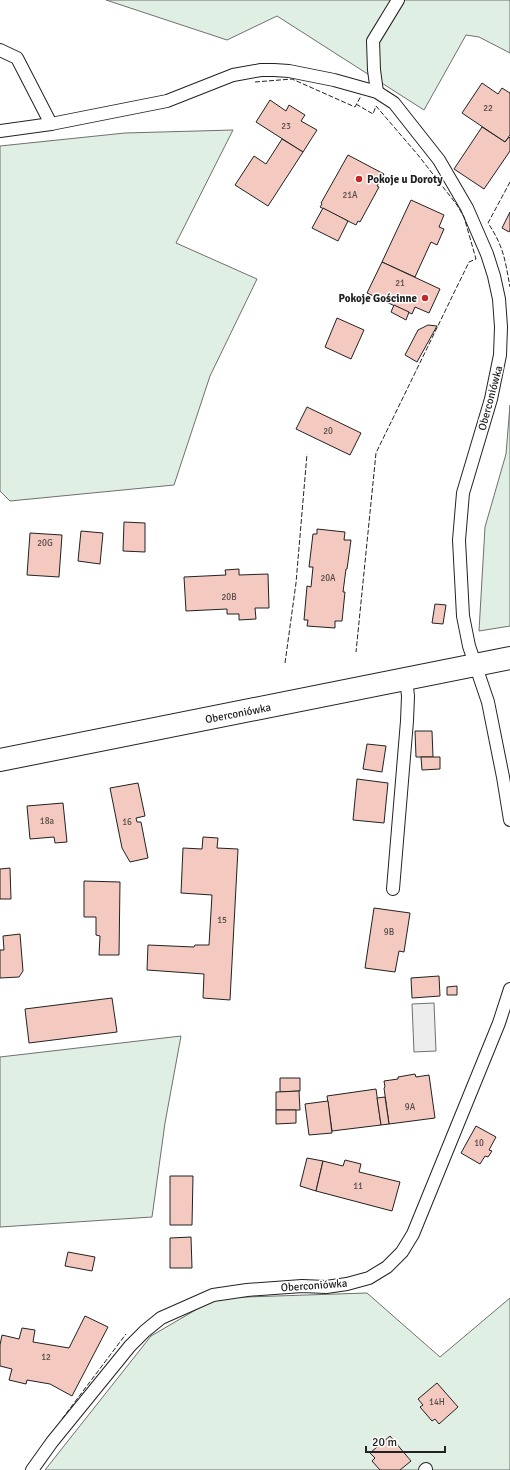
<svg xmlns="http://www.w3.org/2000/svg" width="510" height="1470" font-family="Signika,sans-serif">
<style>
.green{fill:#e0efe3;stroke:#6f6f6f}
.parking{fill:#ededed;stroke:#6f6f6f}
.building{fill:#f3c9c0;stroke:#222}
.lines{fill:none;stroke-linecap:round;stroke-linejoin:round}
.lane-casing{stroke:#222;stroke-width:14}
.secondary-casing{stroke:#222;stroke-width:24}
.lane{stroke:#fff;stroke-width:12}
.secondary{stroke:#fff;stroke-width:22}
.fence{stroke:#222;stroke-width:1;stroke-dasharray:5 2;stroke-linecap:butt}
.poi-dot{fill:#c62828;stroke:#fff;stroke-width:1.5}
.labels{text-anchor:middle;stroke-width:3;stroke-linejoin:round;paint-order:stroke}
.number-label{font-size:9px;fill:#564c4a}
.poi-label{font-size:11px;font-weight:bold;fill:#222;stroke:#fff;text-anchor:start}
.street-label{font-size:11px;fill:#222;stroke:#fff}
</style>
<rect width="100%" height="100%" fill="#fff"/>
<g class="green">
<polygon points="106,0 510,0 510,53 479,37 466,35 424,110 277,16 227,40"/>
<polygon points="233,130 176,243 257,279 210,376 174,485 10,501 0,491 0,146 125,133"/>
<polygon points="510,405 510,626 479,631 485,527 506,454"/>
<polygon points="181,1036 165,1123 152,1217 0,1227 0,1057"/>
<polygon points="367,1293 440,1357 510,1298 510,1470 45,1470 151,1336 216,1298"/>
</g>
<polygon class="parking" points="434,1003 436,1051 414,1052 412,1004"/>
<g class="building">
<polygon points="482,83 498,94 502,88 510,93 510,135 505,142 462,113"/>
<polygon points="270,100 286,111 289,105 305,115 301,121 317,130 303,152 256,122"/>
<polygon points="482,127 505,142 509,137 510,138 510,151 484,189 454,169"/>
<polygon points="282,139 303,152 268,206 235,185 254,156 266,164"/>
<polygon points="348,155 384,174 377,186 379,187 360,222 358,221 356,225 320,207 322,204 321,203"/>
<polygon points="411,200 444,215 439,227 444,229 437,245 431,242 415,277 382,262"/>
<polygon points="323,208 348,221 338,241 312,228"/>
<polygon points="510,212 510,230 509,232 502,228"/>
<polygon points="382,262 440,289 429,313 415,307 412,314 367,293"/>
<polygon points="394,305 409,312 406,320 391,312"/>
<polygon points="337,318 364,330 351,359 325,347"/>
<polygon points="428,325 437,326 417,362 405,355 418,330"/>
<polygon points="307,407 361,433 350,455 296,429"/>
<polygon points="124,522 145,523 145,552 123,551"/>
<polygon points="317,529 345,532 344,540 351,540 347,569 346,569 343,592 345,592 342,621 335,621 335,628 307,626 308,620 304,620 307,586 311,587 313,567 309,567 313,534 317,534"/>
<polygon points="81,531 103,533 100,564 78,561"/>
<polygon points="30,533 62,535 59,577 27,575"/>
<polygon points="239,569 239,575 268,574 269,608 255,608 256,619 239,620 239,614 227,614 227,609 186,611 184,577 226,575 225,570"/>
<polygon points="435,604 446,605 443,624 432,623"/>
<polygon points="415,731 432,731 433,757 416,757"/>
<polygon points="367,744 386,746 382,772 363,769"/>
<polygon points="421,757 440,757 440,769 422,770"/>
<polygon points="357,779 388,783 384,823 353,820"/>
<polygon points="138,783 145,816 136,818 137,822 141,822 148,858 130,862 122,848 110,788"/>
<polygon points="63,803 67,842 55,843 54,837 30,839 27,806"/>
<polygon points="203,837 218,838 217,848 238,849 230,1000 203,998 204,974 147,970 148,945 194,947 195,945 209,945 212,895 181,893 183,848 202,849"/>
<polygon points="10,868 11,899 0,899 0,869"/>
<polygon points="84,881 120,882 119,955 99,955 100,936 96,935 96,917 84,917"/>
<polygon points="374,908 410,913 404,952 399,951 395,972 365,968"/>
<polygon points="20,934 23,971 19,977 0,978 0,950 4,950 3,936"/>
<polygon points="439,976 440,996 412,998 411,978"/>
<polygon points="457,986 457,995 447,995 447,987"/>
<polygon points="112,998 117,1032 29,1043 25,1009"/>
<polygon points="415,1074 416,1077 429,1075 435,1118 389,1124 384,1088 385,1087 384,1081 398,1079 398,1077"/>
<polygon points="280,1078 300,1078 300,1091 280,1092"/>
<polygon points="376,1089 381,1125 332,1131 327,1096"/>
<polygon points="299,1091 300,1110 276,1110 276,1092"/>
<polygon points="385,1097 389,1124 381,1125 377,1098"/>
<polygon points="328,1101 332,1133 309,1135 305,1104"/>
<polygon points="276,1110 296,1110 296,1123 276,1124"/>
<polygon points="476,1126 496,1137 489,1150 492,1151 488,1157 485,1156 480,1164 461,1153"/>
<polygon points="307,1158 323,1161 316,1191 300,1186"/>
<polygon points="345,1160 361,1164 359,1172 400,1182 392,1211 316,1191 323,1161 343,1166"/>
<polygon points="170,1176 193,1176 192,1225 170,1225"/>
<polygon points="191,1237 192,1268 170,1268 170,1238"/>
<polygon points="68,1252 95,1257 92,1271 65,1266"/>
<polygon points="85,1316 108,1327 72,1396 50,1384 27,1380 26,1384 9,1380 12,1369 0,1366 0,1345 2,1335 19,1339 22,1328 35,1330 33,1342 69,1348"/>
<polygon points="437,1383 458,1407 439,1424 435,1419 432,1421 420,1407 423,1405 418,1399"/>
<polygon points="390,1436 411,1461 400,1470 380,1470 372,1461 375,1458 370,1453"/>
</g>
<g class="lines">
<defs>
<g id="lane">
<polyline points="0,50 17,58 51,124"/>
<polyline points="377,92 374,70 373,41 398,0"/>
<polyline points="0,131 51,124 167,101 233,75 261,70 274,70 289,71 334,80 377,92 394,103 439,160 467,208 487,254 494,276 499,299 501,327 500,355 491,399 463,493 459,540 463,616 469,646 488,702 503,777 510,820"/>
<polyline points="393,889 407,721 408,696 406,679"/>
<polyline points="32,1470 52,1442 130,1346 145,1331 161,1318 213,1295 247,1290 302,1286 326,1287 347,1284 369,1278 387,1267 402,1252 413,1234 499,1023 510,989"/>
<polyline points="425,1470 426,1469"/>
</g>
<polyline id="secondary" points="0,760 510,658"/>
</defs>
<use href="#lane" class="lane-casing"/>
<use href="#secondary" class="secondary-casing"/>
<use href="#lane" class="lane"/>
<use href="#secondary" class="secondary"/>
<g class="fence">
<polyline points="255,82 292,79 355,107 361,96"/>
<polyline points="356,104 373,114 376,106 418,155 457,205 464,217 476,259 469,262 376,453 356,652"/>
<path d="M510,182L488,223C504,247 505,260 510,287"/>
<polyline points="285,663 296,583 307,454"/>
<polyline points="62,1419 126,1334"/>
</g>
</g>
<g class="poi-dot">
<circle cx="359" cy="179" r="4"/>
<circle cx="425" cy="298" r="4"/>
</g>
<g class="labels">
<g class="number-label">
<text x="488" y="111">22</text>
<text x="286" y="129">23</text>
<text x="350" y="198">21A</text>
<text x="400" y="286">21</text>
<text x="328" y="434">20</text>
<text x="45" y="546">20G</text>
<text x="328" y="581">20A</text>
<text x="229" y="600">20B</text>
<text x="47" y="824">18a</text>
<text x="127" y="825">16</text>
<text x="222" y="923">15</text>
<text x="389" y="935">9B</text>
<text x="410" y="1110">9A</text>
<text x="479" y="1146">10</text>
<text x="358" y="1189">11</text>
<text x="46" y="1360">12</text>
<text x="437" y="1405">14H</text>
</g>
<g class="poi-label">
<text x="367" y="183">Pokoje u Doroty</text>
<text x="417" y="302" text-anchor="end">Pokoje Gościnne</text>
</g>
<g class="street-label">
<text transform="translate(490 398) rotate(-75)" y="4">Oberconiówka</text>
<text transform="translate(238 713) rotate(-11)" y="4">Oberconiówka</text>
<text transform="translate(314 1285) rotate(-4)" y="4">Oberconiówka</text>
</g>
</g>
<path d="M366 1446v6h79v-6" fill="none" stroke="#222222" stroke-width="2"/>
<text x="372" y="1446" font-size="12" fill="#222222" stroke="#ffffff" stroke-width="3" paint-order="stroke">20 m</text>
</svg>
